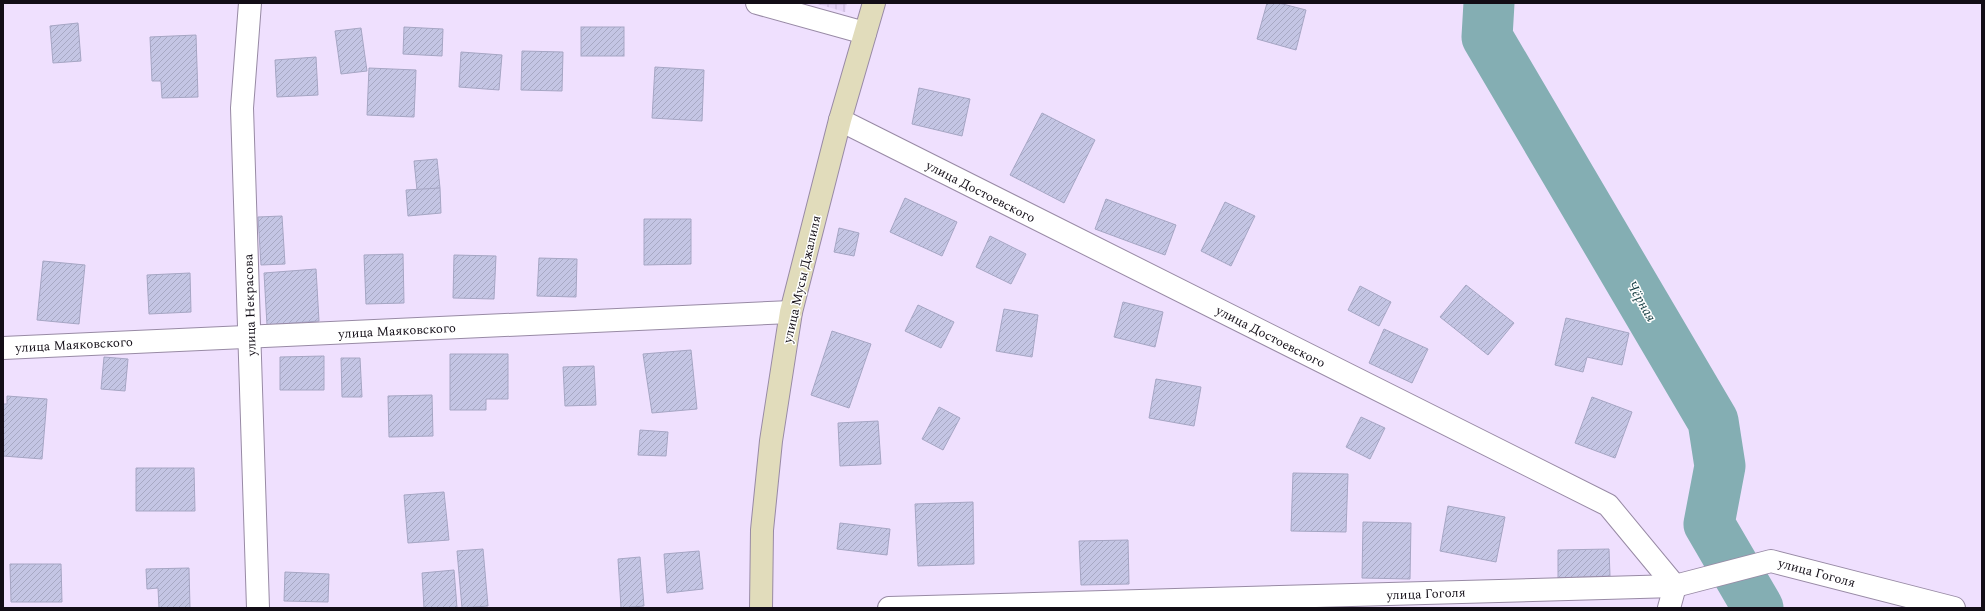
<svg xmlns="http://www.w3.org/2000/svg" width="1985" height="611" font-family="Spectral,serif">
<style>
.industrial{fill:url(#industrial-grid)}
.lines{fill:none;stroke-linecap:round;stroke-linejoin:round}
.river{stroke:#84aeb3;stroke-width:51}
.building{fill:url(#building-hatch);stroke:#a6a6c4}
.street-casing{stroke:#988aa5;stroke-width:24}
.secondary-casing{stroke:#988aa5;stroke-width:24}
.street{stroke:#fff;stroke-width:22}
.secondary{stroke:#e1dcbb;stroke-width:22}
.labels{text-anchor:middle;stroke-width:3;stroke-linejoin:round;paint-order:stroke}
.street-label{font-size:13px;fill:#120d16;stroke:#fff}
.water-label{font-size:14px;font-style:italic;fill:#153d42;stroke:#fff}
</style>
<defs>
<pattern id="industrial-grid" width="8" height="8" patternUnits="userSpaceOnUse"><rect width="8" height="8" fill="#e6d4f8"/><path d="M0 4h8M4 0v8" fill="none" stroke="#c4b5d4"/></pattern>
<pattern id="building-hatch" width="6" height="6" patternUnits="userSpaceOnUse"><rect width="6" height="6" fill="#c4c5e4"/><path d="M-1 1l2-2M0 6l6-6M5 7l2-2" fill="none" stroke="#a7a8c3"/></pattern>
</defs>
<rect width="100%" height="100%" fill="#efe0fe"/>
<polygon class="industrial" points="814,3 847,3 845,12"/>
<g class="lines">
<polyline class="river" points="1489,3 1487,37 1713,421 1720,466 1709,524 1758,608"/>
</g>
<g class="building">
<polygon points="1267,3 1279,3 1306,10 1296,50 1257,39"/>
<polygon points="78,23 81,61 53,63 50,26"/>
<polygon points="404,27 443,29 442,56 403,54"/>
<rect x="581" y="27" width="43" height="29"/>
<polygon points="361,28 367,71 341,74 335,31"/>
<polygon points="196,35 198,97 162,98 161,81 152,81 150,37"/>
<polygon points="522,51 563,52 562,91 521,90"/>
<polygon points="461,52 502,55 499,90 459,87"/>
<polygon points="316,57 318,95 277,97 275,60"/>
<polygon points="655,67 704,70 702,121 652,118"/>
<polygon points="369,68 416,70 414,117 367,115"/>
<polygon points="919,88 970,99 962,136 912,124"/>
<polygon points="1042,113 1095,140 1064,203 1010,175"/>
<polygon points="437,159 440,188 417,190 414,161"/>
<polygon points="440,188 441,213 408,216 406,190"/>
<polygon points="905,198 957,222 942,256 890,232"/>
<polygon points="1106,199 1176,225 1165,255 1095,229"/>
<polygon points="1225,202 1255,216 1231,266 1201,251"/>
<polygon points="282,216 285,264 261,265 258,217"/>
<polygon points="644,219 691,219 691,264 644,265"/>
<polygon points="839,228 859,233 854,256 834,252"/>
<polygon points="990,236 1026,254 1011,284 976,267"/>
<polygon points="403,254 404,303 366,304 364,255"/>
<polygon points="454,255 496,256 494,299 453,298"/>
<polygon points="539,258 577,259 576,297 537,296"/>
<polygon points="43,261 85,265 79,324 37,320"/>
<polygon points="316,269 319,321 267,325 264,273"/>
<polygon points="190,273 191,312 149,314 147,275"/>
<polygon points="1466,285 1514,323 1488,355 1440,317"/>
<polygon points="1360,286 1391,302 1379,326 1348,310"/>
<polygon points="1123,302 1163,312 1155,347 1114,337"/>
<polygon points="918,305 954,322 941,348 905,331"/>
<polygon points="1004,309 1038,315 1032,357 996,351"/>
<polygon points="1566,318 1629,333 1622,365 1587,357 1583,372 1555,365"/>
<polygon points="1384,329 1428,349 1412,383 1369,363"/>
<polygon points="832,331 871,344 849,408 811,395"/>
<polygon points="691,350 697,409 652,413 643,354"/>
<polygon points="450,354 508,354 508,399 486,399 486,410 450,410"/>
<polygon points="324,356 324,390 280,390 280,357"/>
<polygon points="104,357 128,359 125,391 101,389"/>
<polygon points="341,358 360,358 362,397 342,397"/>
<polygon points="594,366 596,405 565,406 563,367"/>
<polygon points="1156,379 1201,387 1194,426 1149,418"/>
<polygon points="432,395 433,436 389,437 388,396"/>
<polygon points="7,396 47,399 42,459 3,456 3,404 7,404"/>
<polygon points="1592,397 1632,412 1615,458 1575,443"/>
<polygon points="939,407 960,418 943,450 922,439"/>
<polygon points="1361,417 1385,428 1370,459 1346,447"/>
<polygon points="878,421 881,464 840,466 838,423"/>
<polygon points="640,430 668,432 666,456 638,455"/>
<polygon points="136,468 194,468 195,511 136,511"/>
<polygon points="1293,473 1348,474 1346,532 1291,531"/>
<polygon points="444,492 449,540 408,543 404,495"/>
<polygon points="973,502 974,564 918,566 915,504"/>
<polygon points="1448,506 1505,517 1496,562 1440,551"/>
<polygon points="1363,522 1411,523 1410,579 1362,578"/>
<polygon points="840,523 890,529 887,555 837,549"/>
<polygon points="1128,540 1129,584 1081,585 1079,541"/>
<polygon points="483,549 488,606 462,608 457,551"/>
<polygon points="1609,549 1610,576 1558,578 1558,550"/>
<polygon points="699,551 703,589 667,593 664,554"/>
<polygon points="640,557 644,606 621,608 618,559"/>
<polygon points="10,564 61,564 62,602 11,602"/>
<polygon points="189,568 190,608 159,608 158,588 147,589 146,569"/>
<polygon points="454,570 457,608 424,608 422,573"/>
<polygon points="285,572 329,574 328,602 284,601"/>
</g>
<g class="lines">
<defs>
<g id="street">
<polyline points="250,3 242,108 258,608"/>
<polyline points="757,3 865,33"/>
<polyline points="840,120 1608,505 1675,586"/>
<polyline points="3,348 791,312"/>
<polyline points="889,608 1675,586 1771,561 1954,608"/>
<polyline points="1669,608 1675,586"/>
</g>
<polyline id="secondary" points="761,608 762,530 771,441 791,312 840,120 874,3"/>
</defs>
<use href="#street" class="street-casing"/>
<use href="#secondary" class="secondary-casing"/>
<use href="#street" class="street"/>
<use href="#secondary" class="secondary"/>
</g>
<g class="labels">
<g class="street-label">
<text transform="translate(981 191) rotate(27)" y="5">улица Достоевского</text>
<text transform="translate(801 279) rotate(-77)" y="5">улица Мусы Джалиля</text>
<text transform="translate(249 305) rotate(-92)" y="5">улица Некрасова</text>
<text transform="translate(397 330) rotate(-3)" y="5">улица Маяковского</text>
<text transform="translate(1271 336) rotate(27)" y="5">улица Достоевского</text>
<text transform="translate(74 344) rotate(-3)" y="5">улица Маяковского</text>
<text transform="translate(1817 572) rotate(15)" y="5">улица Гоголя</text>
<text transform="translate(1426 593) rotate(-2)" y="5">улица Гоголя</text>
</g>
<g class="water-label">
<text transform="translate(1642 301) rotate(60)" y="5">Чёрная</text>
</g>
</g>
<rect width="1985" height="611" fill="none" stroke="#120d16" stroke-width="8"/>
</svg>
